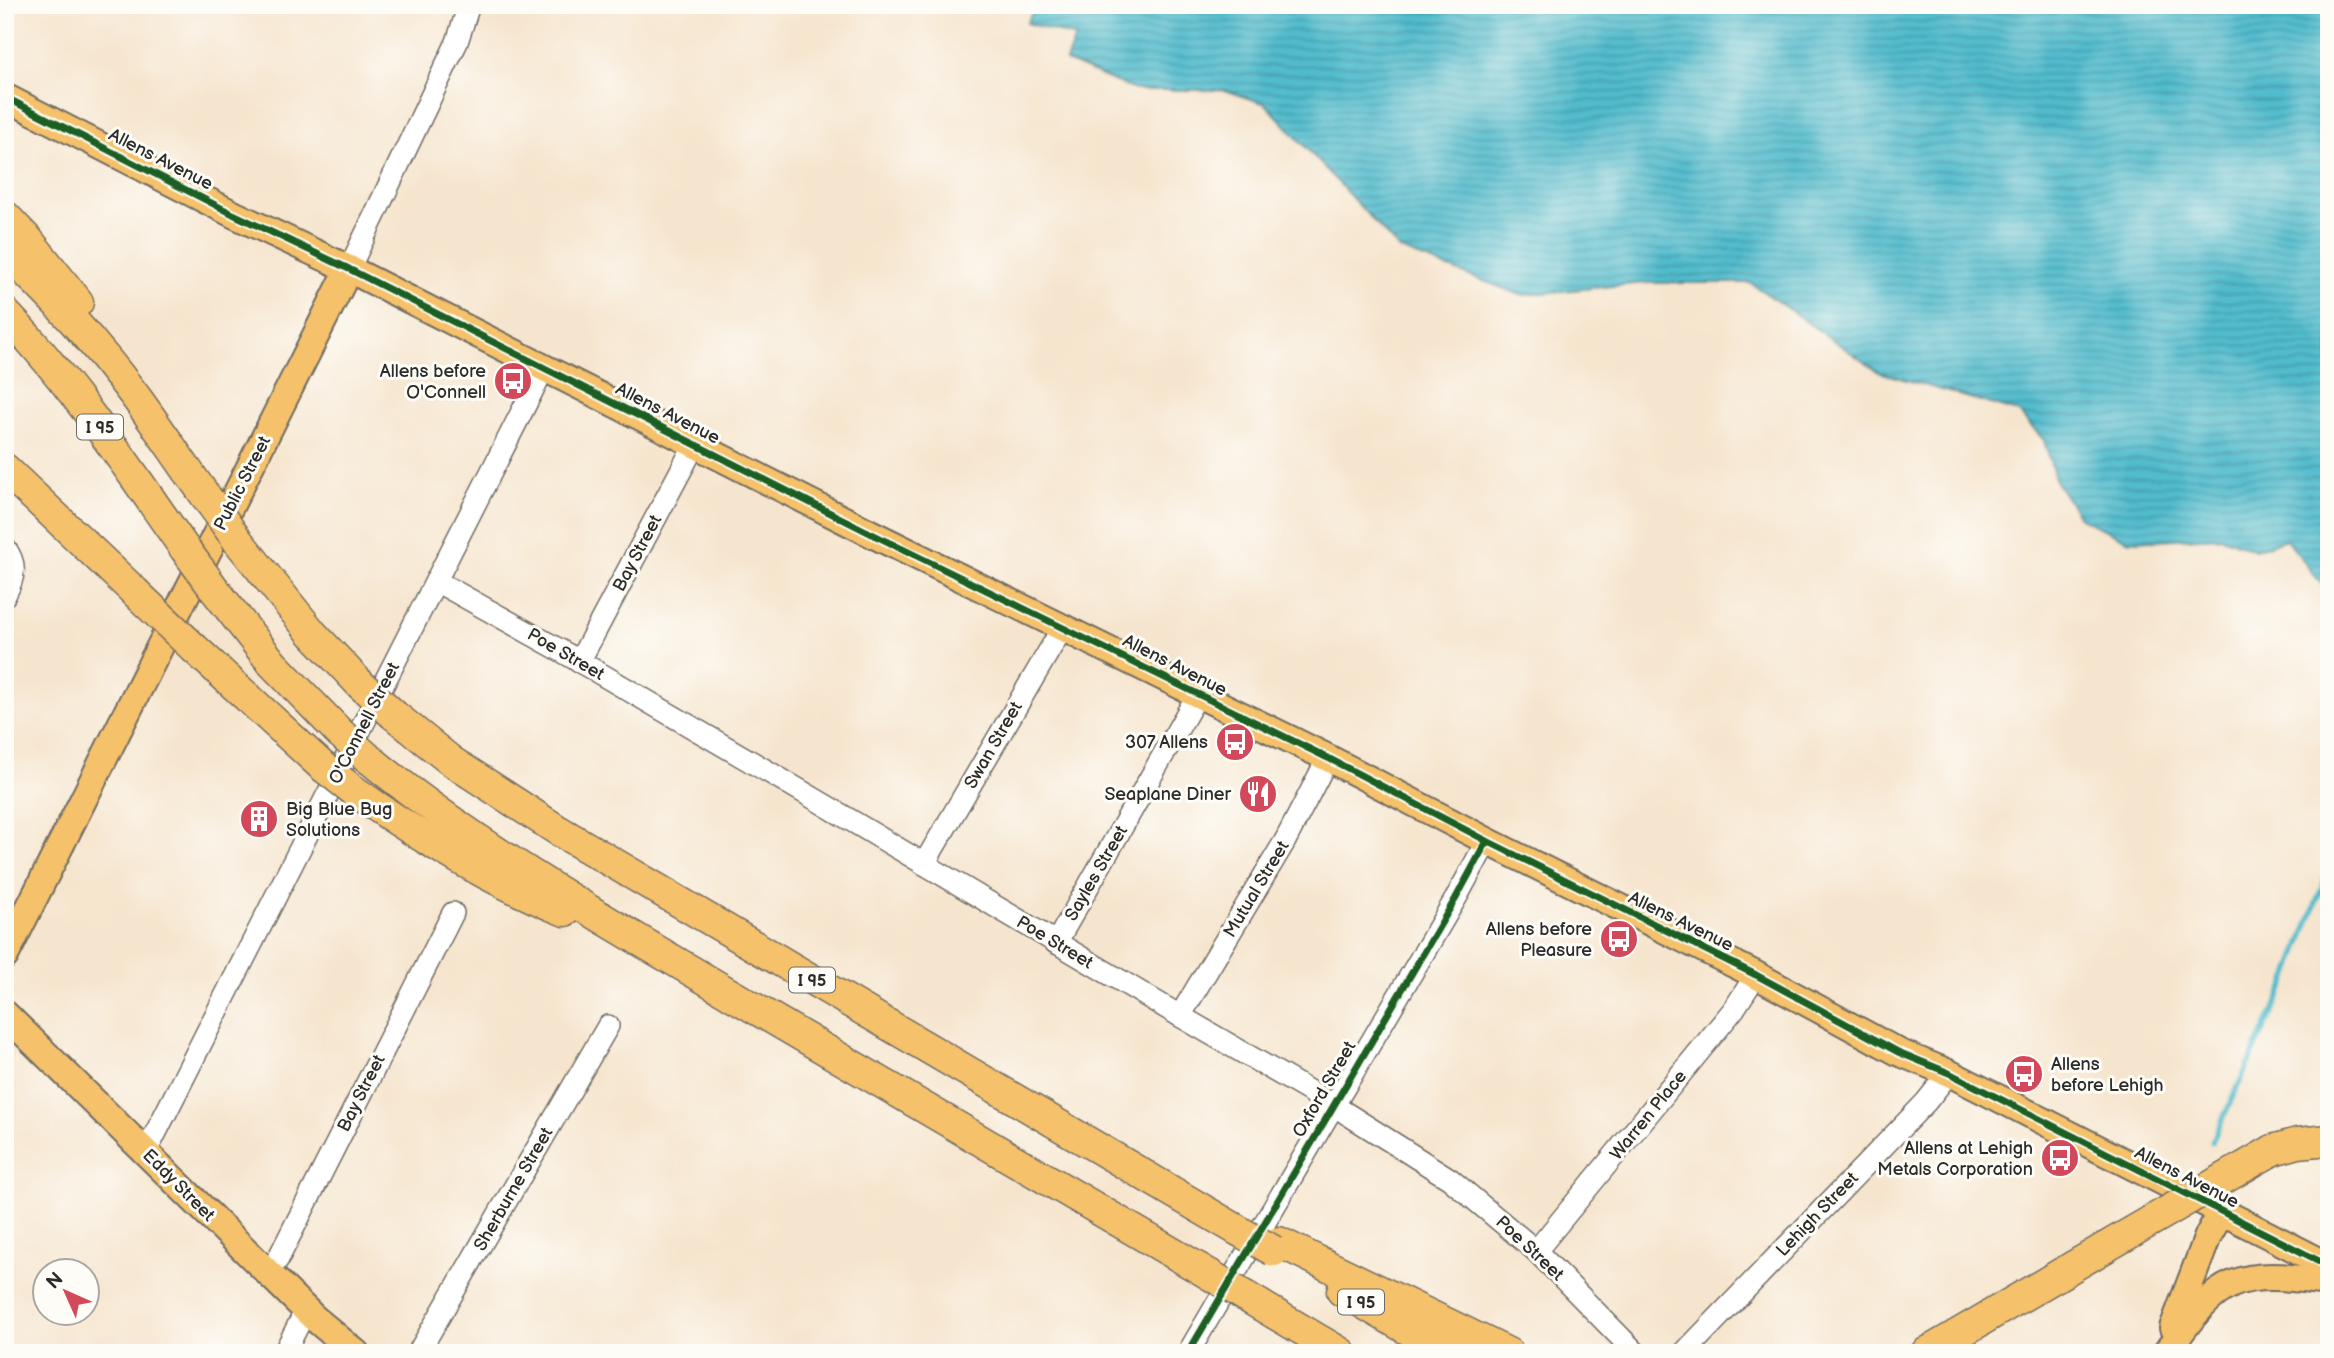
<svg xmlns="http://www.w3.org/2000/svg" width="2334" height="1358" font-family="'Balsamiq Sans',sans-serif">
<style>
.water{fill:url(#water-rules);stroke:#3e747c;stroke-width:2}
.lines{fill:none;stroke-linecap:round;stroke-linejoin:round}
.stream{stroke:#51bccd;stroke-width:5}
.minor-casing{stroke:#726c64;stroke-width:24}
.major-casing{stroke:#726c64;stroke-width:30}
.highway-casing{stroke:#726c64;stroke-width:33}
.minor{stroke:#fff;stroke-width:21}
.major{stroke:#f5c16b;stroke-width:26}
.highway{stroke:#f5c16b;stroke-width:30}
.highway-bridge-casing{stroke:#726c64;stroke-width:33;stroke-linecap:butt}
.highway-bridge{stroke:#f5c16b;stroke-width:30}
.cycleway-casing{stroke:#fdfcf7;stroke-width:11}
.cycleway{stroke:#1b5e20;stroke-width:7}
.labels{text-anchor:middle;stroke-width:6;stroke-linejoin:round;paint-order:stroke}
.shield{fill:#fdfcf7;stroke:#6a6a68;stroke-width:2}
.shield-label{font-size:16px;font-weight:bold;fill:#2b2b2b}
.street-label{font-size:18px;fill:#2b2b2b;stroke:#fdfcf7}
.poi-label{font-size:18px;fill:#2b2b2b;stroke:#fdfcf7;text-anchor:end}
</style>
<defs>
<pattern id="water-rules" width="6" height="5" patternUnits="userSpaceOnUse" patternTransform="scale(1.75)"><rect width="6" height="5" fill="#51bccd"/><path d="M0 2.5h6" fill="none" stroke="#4399a7"/></pattern>
</defs>
<rect width="100%" height="100%" fill="#fdfcf7"/>
<filter id="ink" filterUnits="userSpaceOnUse"><feTurbulence type="fractalNoise" baseFrequency=".0143" numOctaves="2"/><feDisplacementMap in="SourceGraphic" scale="14" xChannelSelector="R" yChannelSelector="G"/><feConvolveMatrix kernelMatrix="1 2 1 2 8 2 1 2 1" color-interpolation-filters="sRGB"/></filter>
<filter id="wash" filterUnits="userSpaceOnUse"><feTurbulence type="fractalNoise" baseFrequency=".00686" numOctaves="4" result="noise"/><feDisplacementMap in="SourceGraphic" scale="28" xChannelSelector="R" yChannelSelector="G"/><feGaussianBlur stdDeviation="1.57" result="paint"/><feColorMatrix in="noise" values="0 0 0 0 0 0 0 0 0 0 0 0 0 0 0 0 0 1.4 0 .05"/><feComposite in="paint" operator="in"/></filter>
<g filter="url(#wash)">
<rect width="100%" height="100%" fill="#f6e5ce"/>
<polygon class="water" points="1036,5 2329,5 2329,587 2324,587 2286,539 2255,550 2222,537 2130,541 2080,518 2056,482 2044,440 2018,412 1879,372 1751,283 1645,283 1521,295 1400,250 1266,104 1224,90 1135,90 1066,61 1075,37 1027,23"/>
<g class="lines">
<polyline class="stream" points="2212,1142 2286,983 2329,868"/>
</g>
</g>
<g filter="url(#ink)">
<g class="lines">
<defs>
<g id="minor">
<polyline points="349,269 457,42 469,5"/>
<path d="M5,548C18,565 14,578 5,595"/>
<polyline points="436,581 558,649 820,802 1180,1016 1333,1105 1450,1179 1536,1251 1636,1353"/>
<polyline points="579,662 695,444"/>
<polyline points="924,864 1063,627"/>
<polyline points="1056,943 1198,694"/>
<polyline points="1180,1016 1285,841 1328,758"/>
<polyline points="146,1152 544,368"/>
<polyline points="1536,1251 1734,1009 1756,975"/>
<polyline points="268,1273 278,1259 453,913"/>
<polyline points="284,1353 306,1310"/>
<polyline points="418,1353 608,1026"/>
<polyline points="1188,1353 1456,898 1487,841"/>
<polyline points="1684,1353 1926,1102 1949,1073"/>
</g>
<g id="major">
<polyline points="5,97 233,214 349,269 872,534 1328,758 1487,841 1756,975 1898,1052 1949,1073 2329,1266"/>
<polyline points="5,956 349,269"/>
<polyline points="5,1014 313,1317 356,1353"/>
<polyline points="2173,1328 2208,1236 2221,1212"/>
<path d="M2166,1353C2220,1275 2236,1270 2329,1282"/>
</g>
<g id="highway">
<polyline points="5,216 29,241 78,302"/>
<path d="M5,252C53,296 96,344 135,396C161,431 184,467 210,502"/>
<path d="M5,313C74,385 128,468 185,549"/>
<polyline points="5,469 135,592"/>
<polyline points="238,541 312,633 360,684"/>
<polyline points="215,590 273,664 339,732"/>
<polyline points="195,649 322,766"/>
<polyline points="394,715 451,761 559,831 1239,1231"/>
<path d="M368,758C480,850 608,921 732,995C892,1089 1052,1182 1212,1276"/>
<path d="M353,790C419,837 490,881 565,911"/>
<polyline points="2273,1150 2298,1143 2329,1140"/>
<polyline points="1279,1242 1508,1353"/>
<polyline points="1342,1291 1448,1353"/>
<polyline points="1245,1296 1341,1353"/>
<polyline points="1926,1353 2106,1247"/>
</g>
</defs>
<use href="#minor" class="minor-casing"/>
<use href="#major" class="major-casing"/>
<use href="#highway" class="highway-casing"/>
<use href="#minor" class="minor"/>
<use href="#major" class="major"/>
<use href="#highway" class="highway"/>
<defs>
<g id="highway-bridge">
<polyline points="210,502 238,541"/>
<polyline points="185,549 215,590"/>
<polyline points="135,592 195,649"/>
<polyline points="360,684 394,715"/>
<polyline points="339,732 368,758"/>
<polyline points="322,766 353,790"/>
<polyline points="1239,1231 1274,1251"/>
<polyline points="2106,1247 2273,1150"/>
<polyline points="1212,1276 1245,1296"/>
</g>
</defs>
<use href="#highway-bridge" class="highway-bridge-casing"/>
<use href="#highway-bridge" class="highway-bridge"/>
<defs>
<g id="cycleway">
<polyline points="5,97 233,214 349,269 872,534 1328,758 1487,841 1756,975 1898,1052 1949,1073 2329,1266"/>
<polyline points="1188,1353 1456,898 1487,841"/>
</g>
</defs>
<use href="#cycleway" class="cycleway-casing"/>
<use href="#cycleway" class="cycleway"/>
</g>
</g>
<defs>
<symbol id="bus-disc" viewBox="-11 -11 22 22"><circle r="9.5" fill="#d1495b" stroke="#fdfcf7"/><path d="M-5-6H5V4H4V6H2V4H-2V6H-4V4H-5ZM-3.5-4V0h7V-4ZM-3.5 1.2v1.5H-2V1.2ZM2 1.2v1.5H3.5V1.2Z" fill="#fff"/></symbol>
<symbol id="restaurant-disc" viewBox="-11 -11 22 22"><circle r="9.5" fill="#d1495b" stroke="#fdfcf7"/><path d="M-5-6h1v4h1v-4h1v4h1v-4h1v5L-1.5 .5V6h-2V.5L-5-1ZM5-6V6H3V1.5H1.5Q1.5-4 5-6Z" fill="#fff"/></symbol>
<symbol id="building-disc" viewBox="-11 -11 22 22"><circle r="9.5" fill="#d1495b" stroke="#fdfcf7"/><path d="M-4-6H4V6H1V3H-1V6H-4ZM-2.5-4.3h1.7v1.8h-1.7ZM.8-4.3h1.7v1.8H.8ZM-2.5-1h1.7V.8h-1.7ZM.8-1h1.7V.8H.8Z" fill="#fff"/></symbol>
</defs>
<g fill-rule="evenodd">
<use href="#bus-disc" x="491" y="359" width="44" height="44"/>
<use href="#bus-disc" x="1213" y="720" width="44" height="44"/>
<use href="#restaurant-disc" x="1236" y="772" width="44" height="44"/>
<use href="#building-disc" x="237" y="797" width="44" height="44"/>
<use href="#bus-disc" x="1597" y="917" width="44" height="44"/>
<use href="#bus-disc" x="2002" y="1052" width="44" height="44"/>
<use href="#bus-disc" x="2038" y="1136" width="44" height="44"/>
</g>
<g class="labels">
<g class="shield">
<rect x="77" y="414.5" width="46" height="25" rx="5"/>
<rect x="789" y="967.5" width="46" height="25" rx="5"/>
<rect x="1338" y="1289.5" width="46" height="25" rx="5"/>
</g>
<g class="shield-label">
<text x="100" y="433">I 95</text>
<text x="812" y="986">I 95</text>
<text x="1361" y="1308">I 95</text>
</g>
<g class="street-label">
<text transform="translate(161 159) rotate(27)" y="6">Allens Avenue</text>
<text transform="translate(668 413) rotate(27)" y="6">Allens Avenue</text>
<text transform="translate(242 483) rotate(-63)" y="6">Public Street</text>
<text transform="translate(637 553) rotate(-62)" y="6">Bay Street</text>
<text transform="translate(566 654) rotate(30)" y="6">Poe Street</text>
<text transform="translate(1175 665) rotate(27)" y="6">Allens Avenue</text>
<text transform="translate(364 723) rotate(-63)" y="6">O'Connell Street</text>
<text transform="translate(993 745) rotate(-60)" y="6">Swan Street</text>
<text transform="translate(1096 873) rotate(-60)" y="6">Sayles Street</text>
<text transform="translate(1256 889) rotate(-59)" y="6">Mutual Street</text>
<text transform="translate(1681 921) rotate(26)" y="6">Allens Avenue</text>
<text transform="translate(1055 942) rotate(31)" y="6">Poe Street</text>
<text transform="translate(1324 1089) rotate(-60)" y="6">Oxford Street</text>
<text transform="translate(361 1093) rotate(-63)" y="6">Bay Street</text>
<text transform="translate(1648 1115) rotate(-51)" y="6">Warren Place</text>
<text transform="translate(2187 1177) rotate(27)" y="6">Allens Avenue</text>
<text transform="translate(179 1185) rotate(45)" y="6">Eddy Street</text>
<text transform="translate(513 1189) rotate(-60)" y="6">Sherburne Street</text>
<text transform="translate(1817 1214) rotate(-46)" y="6">Lehigh Street</text>
<text transform="translate(1530 1248) rotate(43)" y="6">Poe Street</text>
</g>
<g class="poi-label">
<text x="486" y="377">Allens before<tspan x="486" dy="21">O'Connell</tspan></text>
<text x="1208" y="748">307 Allens</text>
<text x="1231" y="800">Seaplane Diner</text>
<text x="286" y="815" text-anchor="start">Big Blue Bug<tspan x="286" dy="21">Solutions</tspan></text>
<text x="1592" y="935">Allens before<tspan x="1592" dy="21">Pleasure</tspan></text>
<text x="2051" y="1070" text-anchor="start">Allens<tspan x="2051" dy="21">before Lehigh</tspan></text>
<text x="2033" y="1154">Allens at Lehigh<tspan x="2033" dy="21">Metals Corporation</tspan></text>
</g>
</g>
<rect width="2334" height="1358" fill="none" stroke="#fdfcf7" stroke-width="28"/>
<g transform="translate(66 1292) rotate(315)"><circle r="33" fill="#fdfcf7" stroke="#a9a8a5" stroke-width="2"/>
<path d="M0-5L12 26L0 18L-12 26Z" fill="#d1495b"/>
<text y="-10" font-size="19" font-weight="bold" text-anchor="middle" fill="#2b2b2b">N</text>
</g>
</svg>
